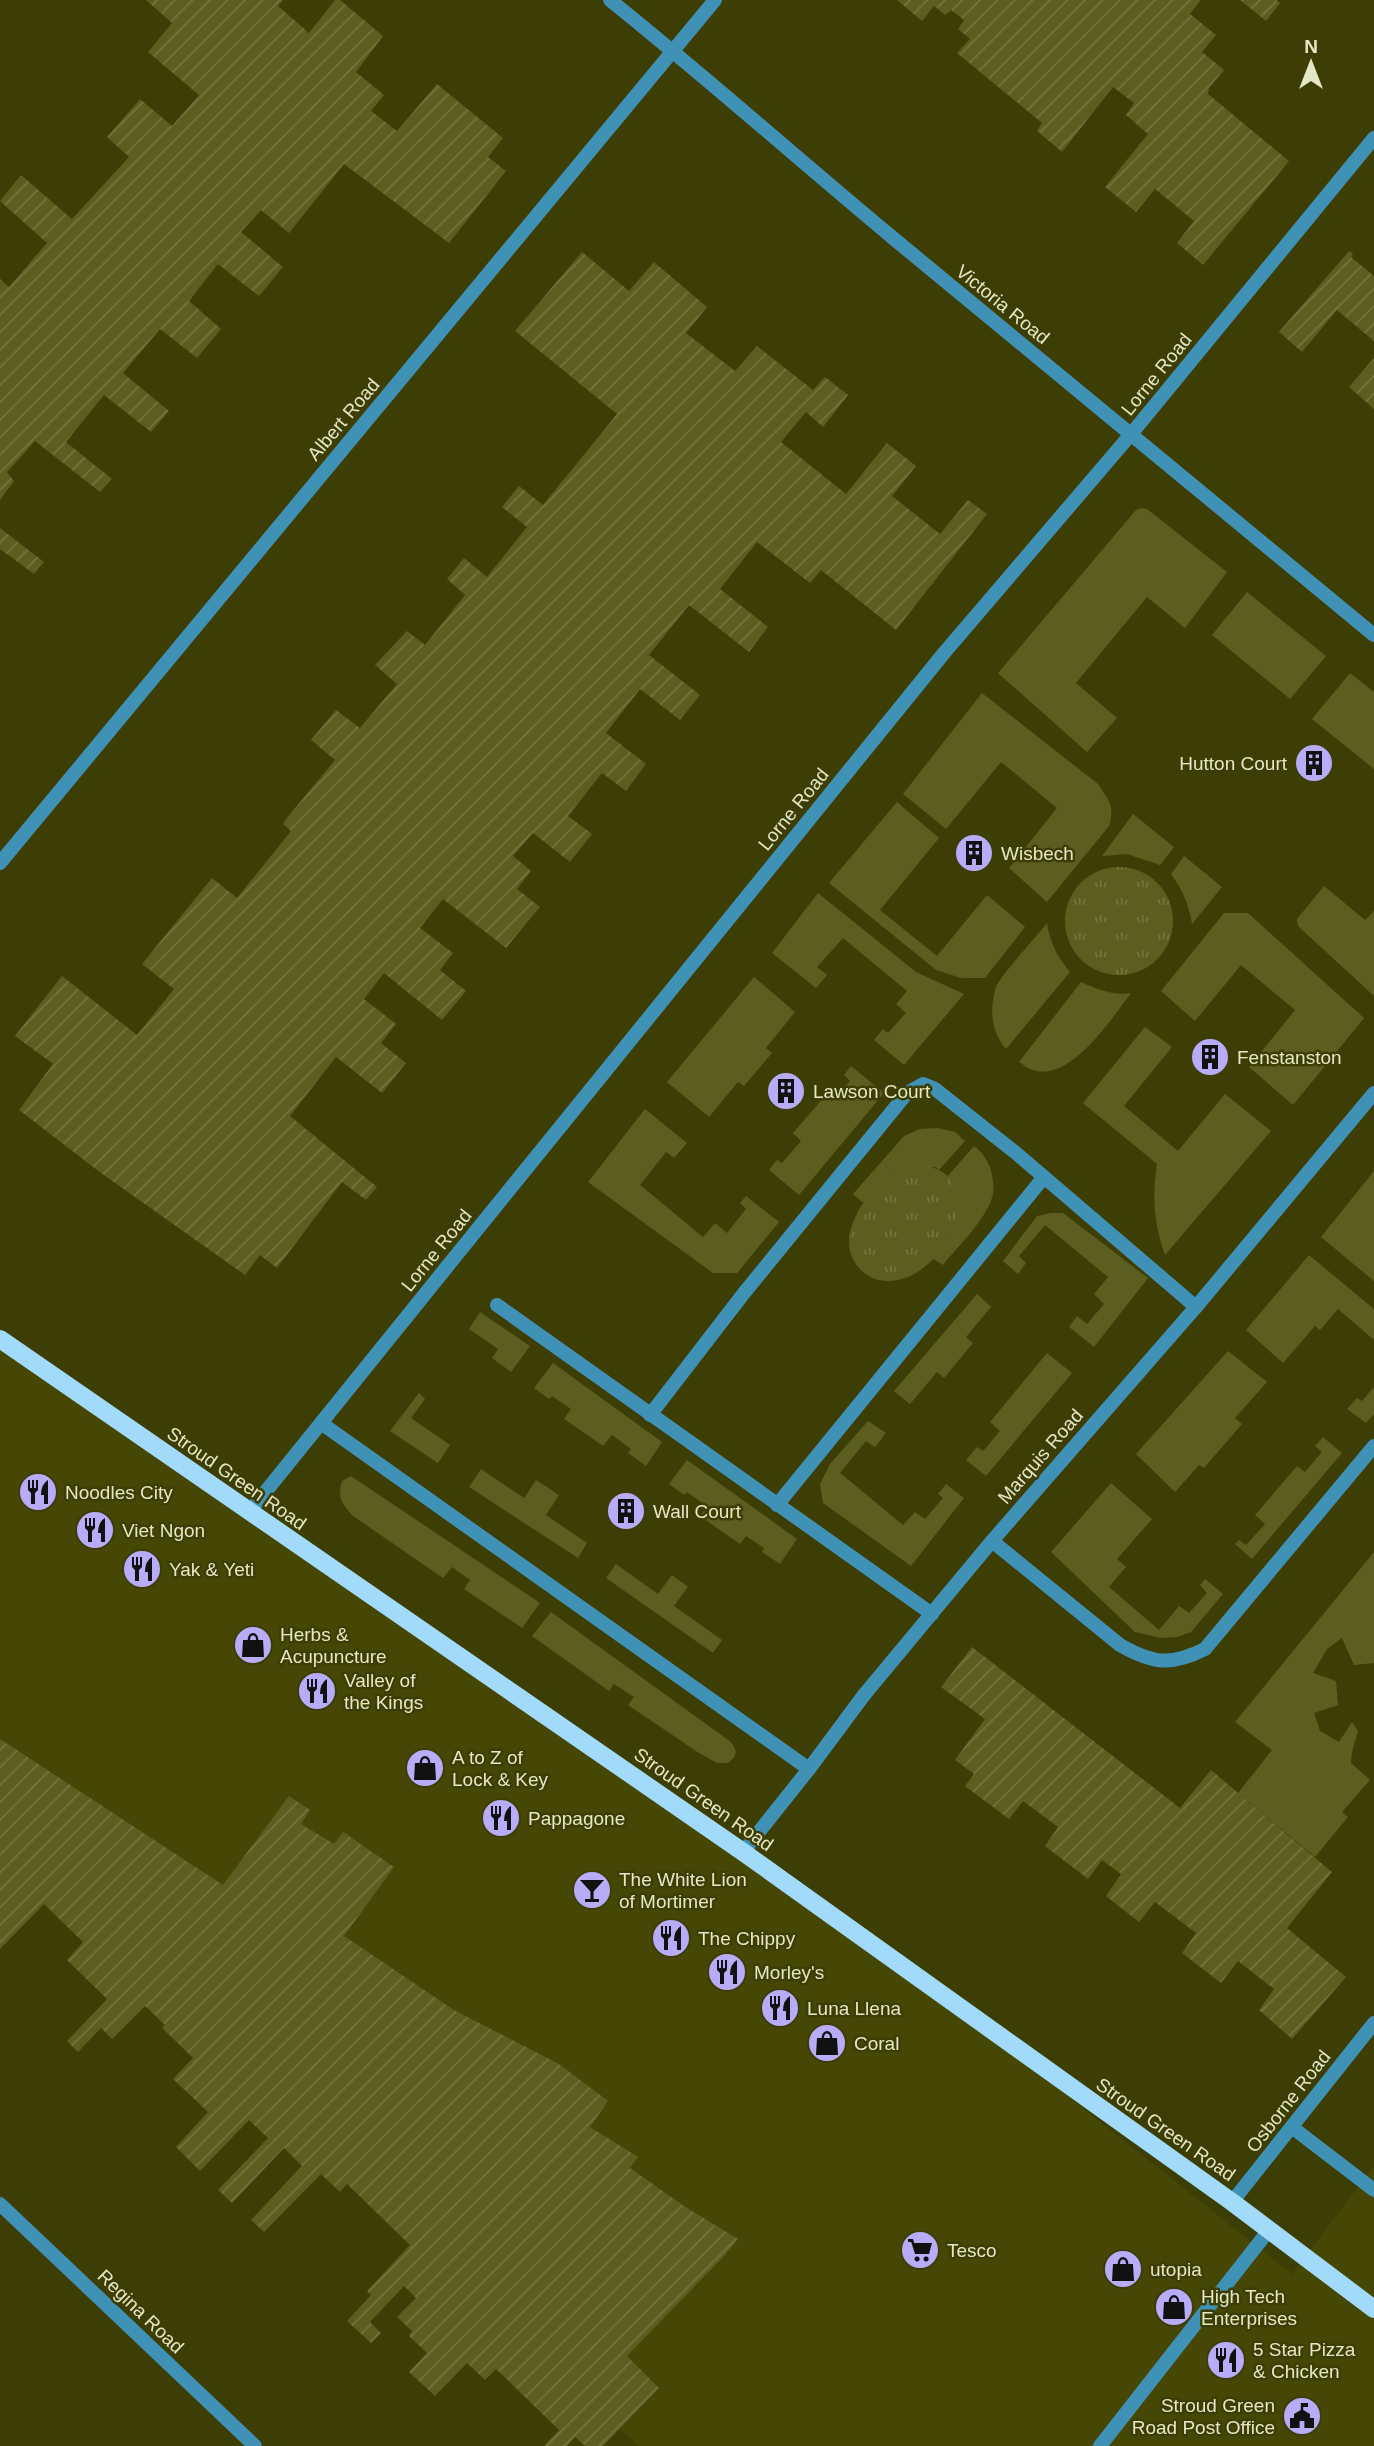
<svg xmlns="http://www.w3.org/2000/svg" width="1374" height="2446" font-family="Arial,sans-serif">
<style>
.built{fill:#464705}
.grass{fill:#5b5e1f}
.park{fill:url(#park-tufts)}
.garden{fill:url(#garden-furrows)}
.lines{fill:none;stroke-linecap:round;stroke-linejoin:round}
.service{stroke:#4091b6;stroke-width:14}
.minor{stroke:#4091b6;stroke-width:14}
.primary{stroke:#a1dbf9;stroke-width:18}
.labels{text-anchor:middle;stroke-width:5;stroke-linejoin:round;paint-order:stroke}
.street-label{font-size:19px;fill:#e4e7c4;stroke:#3d3e05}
.poi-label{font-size:19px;fill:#e4e7c4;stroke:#3d3e05;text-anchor:start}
</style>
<defs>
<pattern id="park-tufts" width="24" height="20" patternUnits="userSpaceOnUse" patternTransform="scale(1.75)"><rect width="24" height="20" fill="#5b5e1f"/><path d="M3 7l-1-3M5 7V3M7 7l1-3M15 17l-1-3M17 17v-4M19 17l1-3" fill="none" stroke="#72753e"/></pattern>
<pattern id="garden-furrows" width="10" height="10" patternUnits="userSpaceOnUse" patternTransform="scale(1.75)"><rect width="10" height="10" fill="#5b5e1f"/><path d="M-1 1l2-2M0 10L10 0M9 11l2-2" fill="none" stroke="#72753e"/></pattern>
</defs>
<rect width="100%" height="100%" fill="#3d3e05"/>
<polygon class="built" points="0,1338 798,1882 1292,2274 1374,2166 1374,2446 639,2446 619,2429 659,2388 627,2356 726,2254 737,2239 684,2206 585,2136 0,1762"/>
<g class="grass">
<polygon points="1141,508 1147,509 1227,572 1185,628 1147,597 1076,683 1117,718 1087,752 998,673 1136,510"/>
<polygon points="1247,592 1326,656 1290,699 1212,635"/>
<polygon points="1350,673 1374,692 1374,769 1312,719"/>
<path d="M982,693L1098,784C1109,801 1115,806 1109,826L1047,902L1009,868L1057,808L1001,762L946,829L903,794Z"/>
<polygon points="897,802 939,838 880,910 937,956 987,895 1025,927 985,978 961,978 936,970 829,883"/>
<polygon points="1133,814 1174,847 1160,865 1127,854 1102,856"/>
<path d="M1184,856L1222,887L1192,924C1189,905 1183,891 1171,874Z"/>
<polygon points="1324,886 1365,920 1374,911 1374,996 1298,926 1297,919"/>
<polygon points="818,893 916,972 964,994 904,1065 874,1040 883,1029 888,1033 906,1013 896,1004 907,991 843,938 817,967 827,975 816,988 772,953"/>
<polygon points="1224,913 1248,913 1364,1018 1293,1105 1249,1067 1295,1010 1241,965 1195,1021 1161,991"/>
<path d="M1047,923C1050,943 1057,956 1070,972L1006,1049C991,1031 989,1010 996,987C1000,976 1037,936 1047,923Z"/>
<polygon points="754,977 795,1012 766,1048 772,1053 744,1086 738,1082 709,1117 667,1082"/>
<path d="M1081,982C1096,989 1114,996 1131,993C1112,1018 1070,1083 1033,1070C1028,1069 1023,1064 1019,1062Z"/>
<path d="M1145,1027L1172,1047L1124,1106L1178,1151L1225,1094L1271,1131L1165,1255C1154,1223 1152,1198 1157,1164L1083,1103Z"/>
<polygon points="851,1066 884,1093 799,1195 769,1170 777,1160 782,1163 801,1141 793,1133 825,1096 832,1101 850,1081 844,1075"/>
<polygon points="645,1109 687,1143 674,1158 666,1152 640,1185 703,1237 715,1223 727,1233 746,1209 740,1203 746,1196 779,1222 737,1273 713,1273 588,1182"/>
<polygon points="938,1128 955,1132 965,1141 939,1170 935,1167 890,1173 863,1203 853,1194 904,1136 920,1129"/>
<path d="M974,1146C982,1151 986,1159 990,1167C992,1175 995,1186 993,1194C988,1218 958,1246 943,1265L932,1258L952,1232V1182L947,1177Z"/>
<polygon points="1374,1171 1374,1281 1321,1237"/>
<polygon points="1051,1213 1063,1213 1148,1278 1094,1347 1069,1327 1077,1316 1087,1324 1104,1304 1094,1294 1108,1277 1045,1225 1019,1256 1026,1263 1018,1274 1003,1261 1037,1216"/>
<polygon points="1309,1255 1374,1309 1374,1340 1338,1309 1320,1330 1315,1326 1283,1363 1246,1330"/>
<polygon points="977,1294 991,1307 966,1337 973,1343 944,1378 937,1372 910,1404 894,1391"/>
<polygon points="480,1312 530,1346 511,1372 492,1358 498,1349 469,1329"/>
<polygon points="1228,1351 1267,1382 1235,1418 1242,1424 1204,1468 1199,1465 1175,1492 1136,1454"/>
<polygon points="1047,1353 1072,1373 986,1476 966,1460 977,1447 983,1451 1000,1431 990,1422"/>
<polygon points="553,1363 662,1442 646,1466 628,1453 631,1449 612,1435 603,1446 564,1419 571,1409 552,1396 549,1399 534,1388"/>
<polygon points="1374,1387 1374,1414 1366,1423 1347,1409 1357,1398 1362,1401"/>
<polygon points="419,1393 425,1399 411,1418 450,1445 438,1463 390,1431"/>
<polygon points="868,1421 886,1433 875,1447 866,1441 840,1473 903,1525 915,1512 925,1519 943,1498 938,1494 946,1484 964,1498 911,1566 823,1503 820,1484 830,1464"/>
<polygon points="1323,1437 1342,1453 1252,1559 1235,1544 1239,1540 1246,1545 1265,1524 1255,1515 1297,1466 1305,1472 1322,1452 1315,1446"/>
<polygon points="687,1460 797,1539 780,1564 762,1552 764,1548 746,1536 740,1544 700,1516 707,1506 687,1492 684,1495 669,1484"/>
<polygon points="481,1469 524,1498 536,1480 559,1495 546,1515 587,1543 578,1558 469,1487"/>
<path d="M351,1476L540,1603L522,1628L464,1589L470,1580L452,1567L443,1578L353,1516C342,1504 337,1498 342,1481Z"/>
<polygon points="1111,1483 1152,1519 1117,1559 1126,1567 1109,1587 1159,1630 1179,1606 1189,1613 1207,1593 1200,1585 1205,1579 1223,1594 1191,1632 1177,1637 1161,1638 1135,1632 1051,1552"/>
<polygon points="1374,1552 1374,1663 1354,1665 1342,1638 1327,1649 1313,1673 1336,1681 1338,1705 1314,1713 1320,1731 1339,1742 1352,1722 1358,1731 1352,1752 1351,1763 1370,1780 1342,1812 1348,1817 1315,1857 1238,1793 1272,1750 1235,1722"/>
<polygon points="616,1564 658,1594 672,1575 688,1587 674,1606 722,1640 713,1653 606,1578"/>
<polygon points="551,1612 731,1742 736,1751 734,1758 728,1763 717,1763 699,1753 628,1705 634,1697 614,1684 609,1691 532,1636"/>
</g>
<g class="park">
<circle cx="1119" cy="921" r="54"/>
<path d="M908,1164C1007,1164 941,1294 879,1280C869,1278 859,1270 854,1261C837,1232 867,1193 889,1174C894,1170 902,1167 908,1164Z"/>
</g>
<g class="garden">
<polygon points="146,0 283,0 278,6 309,33 335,0 340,0 383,36 356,72 384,95 371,111 397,131 437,84 503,138 488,157 506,171 449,243 344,164 289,233 261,210 241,232 283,267 259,296 218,264 189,301 221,329 197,358 160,329 123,373 169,411 151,432 104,395 66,442 112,479 100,492 35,441 7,472 14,481 0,500 0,279 9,287 47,243 0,201 21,175 72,219 129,157 107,137 140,99 172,126 199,95 148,52 172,23"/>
<polygon points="897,0 1201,0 1190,14 1216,35 1202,52 1224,70 1209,88 1208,94 1289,161 1203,265 1177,243 1194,221 1155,189 1136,212 1105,187 1148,134 1126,115 1134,103 1113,87 1062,152 1037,131 1042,123 957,53 970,39 958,29 964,20 951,10 945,15 934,6 922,21"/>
<polygon points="1240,0 1276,0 1280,3 1266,21"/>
<polygon points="1349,251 1353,254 1351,257 1374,276 1374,341 1337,310 1302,352 1279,332"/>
<polygon points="582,252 629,291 654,262 707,307 686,333 735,371 757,346 813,390 825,377 848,395 823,427 806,412 781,442 846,494 887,443 916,466 892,496 940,534 968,500 987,514 896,630 821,570 810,583 757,542 720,589 768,627 749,652 689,605 649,655 700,695 680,720 640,689 606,733 646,764 626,791 602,773 568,816 592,834 570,862 533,833 513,856 531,871 517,889 540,907 506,948 443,899 420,928 453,953 440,970 466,991 442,1020 384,973 364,999 396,1024 381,1043 406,1063 382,1093 336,1057 290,1116 377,1187 366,1200 342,1182 277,1268 260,1255 245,1275 101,1173 19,1110 53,1064 15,1036 62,976 137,1035 174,989 142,964 212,878 237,898 291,831 283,824 286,819 335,760 311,740 336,710 360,728 397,684 375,665 407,631 425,645 465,595 447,579 464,558 487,577 527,527 502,507 519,486 543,505 617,414 515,331"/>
<polygon points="1374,358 1374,409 1349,387"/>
<polygon points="0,528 44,562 34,574 0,549"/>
<polygon points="972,1647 1180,1808 1211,1770 1332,1872 1287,1928 1346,1977 1292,2039 1259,2010 1274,1989 1238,1961 1221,1983 1182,1953 1196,1933 1155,1902 1139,1922 1106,1896 1121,1874 1102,1860 1088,1879 1045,1846 1058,1827 1023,1801 1009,1819 965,1786 974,1774 955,1760 985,1719 941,1687"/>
<polygon points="0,1739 223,1885 289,1796 310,1810 301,1824 334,1844 343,1832 394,1867 344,1936 454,2010 559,2064 608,2101 590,2127 638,2157 630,2168 684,2206 738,2239 726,2254 627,2356 659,2388 603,2446 585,2446 575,2437 567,2446 544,2446 559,2430 496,2369 485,2380 467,2363 435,2396 409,2372 427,2353 409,2336 412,2331 397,2317 416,2298 404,2286 370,2322 381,2333 371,2343 347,2321 371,2295 367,2291 410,2245 347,2184 340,2192 321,2174 264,2232 251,2220 302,2166 284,2148 232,2203 218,2190 268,2138 249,2120 200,2171 176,2147 208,2112 173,2079 193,2058 162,2028 165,2025 145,2006 112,2039 101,2028 78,2052 67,2041 107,1999 67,1960 83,1942 44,1904 0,1949"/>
</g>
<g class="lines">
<g class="service">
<polyline points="321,1423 446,1268"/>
<polyline points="809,1769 864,1695"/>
<polyline points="1100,2446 1269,2230"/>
</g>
<g class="minor">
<path d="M610,0C706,77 798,159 893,238C1053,371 1214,502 1374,635"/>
<polyline points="0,863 715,0"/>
<polyline points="446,1268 944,653 1132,433 1374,138"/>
<polyline points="497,1305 932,1614"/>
<polyline points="650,1415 744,1293 907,1093 923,1084 935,1089 1016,1153 1196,1307"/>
<polyline points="777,1505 1044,1177"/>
<polyline points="249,1512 321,1423 809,1769 743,1852"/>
<path d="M992,1541L1120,1645C1153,1664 1171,1666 1205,1649L1374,1446"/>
<polyline points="864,1695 992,1541 1196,1307 1374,1093"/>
<polyline points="1293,2128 1374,2190"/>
<polyline points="1232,2202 1374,2023"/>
<polyline points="0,2204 255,2446"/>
</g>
<polyline class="primary" points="0,1339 743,1852 1232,2202 1374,2309"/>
</g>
<defs>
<symbol id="building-disc" viewBox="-11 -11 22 22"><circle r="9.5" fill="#b8abf7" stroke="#3d3e05"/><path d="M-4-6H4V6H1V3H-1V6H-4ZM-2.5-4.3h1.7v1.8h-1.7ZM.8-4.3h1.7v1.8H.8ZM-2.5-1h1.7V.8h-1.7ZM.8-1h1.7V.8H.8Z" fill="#111"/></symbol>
<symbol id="restaurant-disc" viewBox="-11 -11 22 22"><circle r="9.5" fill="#b8abf7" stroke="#3d3e05"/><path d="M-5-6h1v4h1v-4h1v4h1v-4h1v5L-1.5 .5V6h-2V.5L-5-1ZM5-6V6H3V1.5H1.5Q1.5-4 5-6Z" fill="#111"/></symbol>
<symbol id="shop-disc" viewBox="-11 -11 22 22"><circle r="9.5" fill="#b8abf7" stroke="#3d3e05"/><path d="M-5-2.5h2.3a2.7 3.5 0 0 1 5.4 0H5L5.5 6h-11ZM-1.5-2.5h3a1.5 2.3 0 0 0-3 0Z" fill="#111"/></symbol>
<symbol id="bar-disc" viewBox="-11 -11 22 22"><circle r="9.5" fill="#b8abf7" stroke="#3d3e05"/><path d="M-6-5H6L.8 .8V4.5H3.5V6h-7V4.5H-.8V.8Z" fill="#111"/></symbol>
<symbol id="supermarket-disc" viewBox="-11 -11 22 22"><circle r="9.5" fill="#b8abf7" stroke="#3d3e05"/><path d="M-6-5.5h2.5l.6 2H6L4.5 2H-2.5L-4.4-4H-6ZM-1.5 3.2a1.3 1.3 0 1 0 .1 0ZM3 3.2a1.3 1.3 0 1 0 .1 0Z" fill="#111"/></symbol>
<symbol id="civic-disc" viewBox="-11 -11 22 22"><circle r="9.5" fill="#b8abf7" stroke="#3d3e05"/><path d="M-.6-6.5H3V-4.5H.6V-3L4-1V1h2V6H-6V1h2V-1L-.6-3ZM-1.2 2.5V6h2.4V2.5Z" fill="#111"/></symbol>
</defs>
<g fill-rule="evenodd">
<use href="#building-disc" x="1292" y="741" width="44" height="44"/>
<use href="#building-disc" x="952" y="831" width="44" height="44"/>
<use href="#building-disc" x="1188" y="1035" width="44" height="44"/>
<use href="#building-disc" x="764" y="1069" width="44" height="44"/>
<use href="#restaurant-disc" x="16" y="1470" width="44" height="44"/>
<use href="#building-disc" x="604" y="1489" width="44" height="44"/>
<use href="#restaurant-disc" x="73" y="1508" width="44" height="44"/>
<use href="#restaurant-disc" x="120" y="1547" width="44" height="44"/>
<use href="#shop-disc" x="231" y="1623" width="44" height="44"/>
<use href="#restaurant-disc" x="295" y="1669" width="44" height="44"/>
<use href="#shop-disc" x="403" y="1746" width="44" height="44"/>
<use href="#restaurant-disc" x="479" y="1796" width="44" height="44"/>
<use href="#bar-disc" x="570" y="1868" width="44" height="44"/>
<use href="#restaurant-disc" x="649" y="1916" width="44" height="44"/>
<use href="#restaurant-disc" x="705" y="1950" width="44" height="44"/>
<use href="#restaurant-disc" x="758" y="1986" width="44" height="44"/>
<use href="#shop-disc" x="805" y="2021" width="44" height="44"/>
<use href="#supermarket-disc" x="898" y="2228" width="44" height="44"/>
<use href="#shop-disc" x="1101" y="2247" width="44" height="44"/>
<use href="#shop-disc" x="1152" y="2285" width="44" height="44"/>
<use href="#restaurant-disc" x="1204" y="2338" width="44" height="44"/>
<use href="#civic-disc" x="1280" y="2394" width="44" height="44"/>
</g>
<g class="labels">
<g class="street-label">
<text transform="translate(1003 304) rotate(39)" y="7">Victoria Road</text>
<text transform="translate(1156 374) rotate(-51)" y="7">Lorne Road</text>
<text transform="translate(343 419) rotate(-50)" y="7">Albert Road</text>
<text transform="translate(793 809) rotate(-51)" y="7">Lorne Road</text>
<text transform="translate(436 1250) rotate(-51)" y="7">Lorne Road</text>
<text transform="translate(1040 1456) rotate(-49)" y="7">Marquis Road</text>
<text transform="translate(237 1478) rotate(35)" y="7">Stroud Green Road</text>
<text transform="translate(704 1799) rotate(35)" y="7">Stroud Green Road</text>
<text transform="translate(1288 2101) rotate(-52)" y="7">Osborne Road</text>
<text transform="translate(1166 2129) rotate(35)" y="7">Stroud Green Road</text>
<text transform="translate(141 2311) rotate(44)" y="7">Regina Road</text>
</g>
<g class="poi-label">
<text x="1287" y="770" text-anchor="end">Hutton Court</text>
<text x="1001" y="860">Wisbech</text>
<text x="1237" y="1064">Fenstanston</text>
<text x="813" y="1098">Lawson Court</text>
<text x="65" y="1499">Noodles City</text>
<text x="653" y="1518">Wall Court</text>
<text x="122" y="1537">Viet Ngon</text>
<text x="169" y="1576">Yak &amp; Yeti</text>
<text x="280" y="1641">Herbs &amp;<tspan x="280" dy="22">Acupuncture</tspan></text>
<text x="344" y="1687">Valley of<tspan x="344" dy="22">the Kings</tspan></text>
<text x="452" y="1764">A to Z of<tspan x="452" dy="22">Lock &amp; Key</tspan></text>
<text x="528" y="1825">Pappagone</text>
<text x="619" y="1886">The White Lion<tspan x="619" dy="22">of Mortimer</tspan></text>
<text x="698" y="1945">The Chippy</text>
<text x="754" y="1979">Morley's</text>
<text x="807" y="2015">Luna Llena</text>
<text x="854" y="2050">Coral</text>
<text x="947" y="2257">Tesco</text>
<text x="1150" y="2276">utopia</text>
<text x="1201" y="2303">High Tech<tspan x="1201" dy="22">Enterprises</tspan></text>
<text x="1253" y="2356">5 Star Pizza<tspan x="1253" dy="22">&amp; Chicken</tspan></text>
<text x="1275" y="2412" text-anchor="end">Stroud Green<tspan x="1275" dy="22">Road Post Office</tspan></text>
</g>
</g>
<g transform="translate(1311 63)" stroke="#3d3e05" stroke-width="5" paint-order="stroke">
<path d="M0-5L12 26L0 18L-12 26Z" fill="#e4e7c4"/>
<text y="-10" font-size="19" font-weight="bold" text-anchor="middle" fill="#e4e7c4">N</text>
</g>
</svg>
